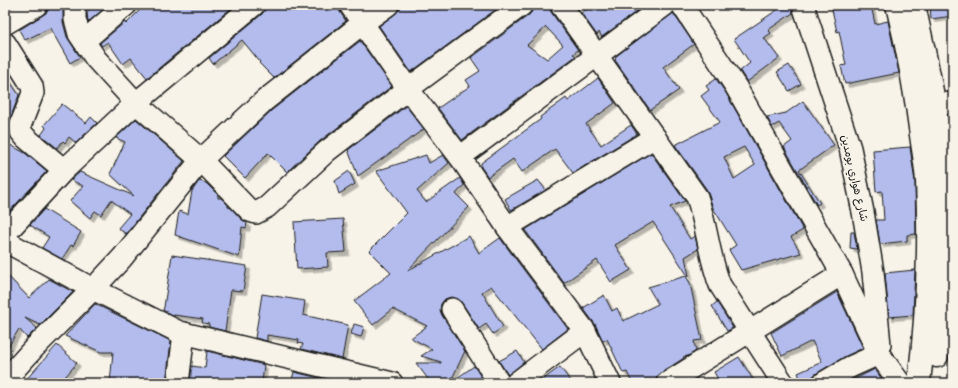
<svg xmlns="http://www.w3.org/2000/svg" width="958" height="388" font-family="'Playpen Sans','Playpen Sans Arabic',sans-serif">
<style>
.building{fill:#b3bced;stroke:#1c1c1c;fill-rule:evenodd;filter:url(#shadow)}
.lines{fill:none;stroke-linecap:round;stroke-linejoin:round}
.minor-casing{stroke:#1c1c1c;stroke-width:24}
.major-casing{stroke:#1c1c1c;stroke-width:25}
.minor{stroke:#f7f3e8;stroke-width:21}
.major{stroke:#f7f3e8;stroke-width:22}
.labels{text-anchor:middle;stroke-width:4;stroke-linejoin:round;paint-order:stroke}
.street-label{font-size:11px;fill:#1c1c1c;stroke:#f7f3e8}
</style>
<defs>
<filter id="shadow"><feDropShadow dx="3.5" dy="3.5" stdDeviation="0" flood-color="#0004"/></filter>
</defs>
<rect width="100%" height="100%" fill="#f7f3e8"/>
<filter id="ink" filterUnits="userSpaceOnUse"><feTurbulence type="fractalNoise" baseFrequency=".025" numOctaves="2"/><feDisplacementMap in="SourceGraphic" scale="8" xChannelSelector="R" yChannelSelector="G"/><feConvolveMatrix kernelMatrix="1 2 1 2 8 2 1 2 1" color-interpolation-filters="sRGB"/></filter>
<g filter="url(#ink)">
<g class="building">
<polygon points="49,5 63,5 63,22 67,37 80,57 70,63 50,28 25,40 19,30 43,15 48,11"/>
<polygon points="94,5 104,5 106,7 88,22 87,12"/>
<polygon points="145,5 235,5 147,78 131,58 123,64 108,42 102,46 100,43 125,22 126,24"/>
<polygon points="266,5 338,5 340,12 346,21 274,78 259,63 260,62 242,40 213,64 209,58 262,14 265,10"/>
<polygon points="400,5 502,5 411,72 379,26 395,14 399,10"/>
<path d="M534,5H549L551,12L578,50L573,54L576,56L462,140L438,108L470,86L466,80L480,71L471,58L529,15L533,10ZM546,27L563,45L547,59L527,45Z"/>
<polygon points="593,5 645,5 602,37 599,32 597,35 581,13"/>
<polygon points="774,5 791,5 793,13 768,30 771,33 764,38 779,58 747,82 740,71 750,63 734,39 777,10"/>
<polygon points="831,5 871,5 875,24 888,21 899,73 845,84 841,66 846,65 839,31 837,32"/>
<polygon points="930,5 953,5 953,16 931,19"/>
<polygon points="673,13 694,44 663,67 679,90 650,110 615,60 616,59 615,57"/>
<polygon points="360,41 392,86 320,141 287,172 268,153 245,178 223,156 272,110"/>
<polygon points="789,65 801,84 789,91 777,72"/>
<polygon points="5,74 19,95 9,122 8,128 5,130"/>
<polygon points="598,78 615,103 586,124 601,145 631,125 637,134 573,173 555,149 522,172 513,159 488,177 481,167 481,163 541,119 540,117 566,98 568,101"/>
<path d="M716,79L726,93L803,230L791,237L801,253L741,270L729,250L736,245L713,208L707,190L675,145L720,122L701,96L709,90L706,86ZM744,147L755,165L734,179L724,157Z"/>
<polygon points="803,101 834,145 799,170 820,203 817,205 784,147 792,141 779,123 772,127 767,117 786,113"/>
<polygon points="62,104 86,123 91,117 97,123 76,143 69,137 65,143 63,141 57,148 41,135 46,128 44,125"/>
<polygon points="406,106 424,129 358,176 348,150"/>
<polygon points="136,119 184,161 126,234 118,228 130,214 111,200 101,215 95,211 90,218 70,201 83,186 71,180 80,172 134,196 110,174 125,142 116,138"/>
<polygon points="5,142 25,153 47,171 5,216"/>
<polygon points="910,147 915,182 916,234 907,235 907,241 880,244 876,220 884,220 882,191 876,192 873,150"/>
<polygon points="651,153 685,201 670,207 690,239 695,236 698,249 685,257 689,276 688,276 653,222 615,245 631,270 611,282 597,260 564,283 525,230"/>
<polygon points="426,155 429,163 443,155 449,163 417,191 426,202 460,178 464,185 456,194 469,207 407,271 469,236 479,253 500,238 568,329 542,349 491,286 482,292 503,327 493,334 486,324 479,329 462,303 458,299 451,297 445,299 441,304 440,310 442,315 465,351 450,383 474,366 485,383 431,383 416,363 441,363 441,362 421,356 432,349 411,338 427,326 393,309 373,325 354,301 391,273 369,251 407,213 376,171"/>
<polygon points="349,171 355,184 339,194 335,181"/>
<polygon points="538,180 546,190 511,210 505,199"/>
<polygon points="199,181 206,183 218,195 218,198 221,198 228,205 228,207 231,208 241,219 247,223 246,228 242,227 239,257 175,235 179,211 188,214 192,191"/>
<polygon points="44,209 81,232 73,246 71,245 62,259 42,248 49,237 30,225"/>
<polygon points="343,219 346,252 327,253 328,267 297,269 294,222"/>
<polygon points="851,232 854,232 857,249 850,248"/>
<polygon points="172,255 247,266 243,291 231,290 225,331 209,327 209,324 202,323 203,319 174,315 174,316 163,310 164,307"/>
<polygon points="915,270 913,315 889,317 885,273"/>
<polygon points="5,273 29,298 49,279 73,292 40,325 25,318 37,328 27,338 19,329 5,352"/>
<polygon points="686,276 690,283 702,340 694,341 696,351 688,356 683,357 684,358 661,373 657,377 656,381 651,383 632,383 627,372 623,373 607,339 603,341 595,324 583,308 604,295 612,311 617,308 623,321 658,304 648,287"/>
<polygon points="837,292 863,348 844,357 817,373 812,377 811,383 802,383 798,373 822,362 812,341 782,356 771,333"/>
<polygon points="262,294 305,301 303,315 348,325 342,359 301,349 303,344 298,343 299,340 267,335 267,341 255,338"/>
<polygon points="717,302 733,328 727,331 712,306"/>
<polygon points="95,304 171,341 166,383 110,383 113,352 101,352 65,336"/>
<polygon points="354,324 364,327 361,337 351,334"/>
<polygon points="57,345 77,363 60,383 23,383"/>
<polygon points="207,351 264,365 262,383 190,383 192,366 205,368"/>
<polygon points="517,351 524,362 508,375 499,361"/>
<polygon points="739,357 755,383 720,383 714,372"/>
<polygon points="560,367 572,383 538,383"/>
<polygon points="875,369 883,381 879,383 847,383"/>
<polygon points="294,372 340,383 291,383"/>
</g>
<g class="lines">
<defs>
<g id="minor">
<polyline points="75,5 75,19 79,34 96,59 136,103 201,160 250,211 256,213 267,207 327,151 408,89 522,5"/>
<polyline points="350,5 408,89 460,157 507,227 585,331 610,383"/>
<path d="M561,5L697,197C707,226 709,257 720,285L783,383"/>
<polyline points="682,5 736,87 842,274 879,354 900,383"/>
<polyline points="803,5 850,148 863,212 873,272 880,345"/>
<polyline points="5,24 37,5"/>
<polyline points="84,41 126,5"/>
<polyline points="5,43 32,86 33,93 20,126 21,132 26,138 64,170"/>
<polyline points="934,104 953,103"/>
<polyline points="460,157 665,5"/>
<polyline points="507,227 655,137"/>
<polyline points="5,234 64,170 136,103 254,5"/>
<polyline points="5,241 93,289 179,332 392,383"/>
<polyline points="452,309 499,383"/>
<polyline points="5,380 35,347 93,289 122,258 201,160 264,101 363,23 388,5"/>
<polyline points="178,383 184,333"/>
<polyline points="516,383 585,331"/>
<polyline points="667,383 842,274"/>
<polyline points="823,383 850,367 879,354"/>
</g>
<g id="major">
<path d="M897,5C908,50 916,95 922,142C924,155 926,168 927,181C930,248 927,316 919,383"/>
<path d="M914,5C922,43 932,83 937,122C945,198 946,280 937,356"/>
</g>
</defs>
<use href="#minor" class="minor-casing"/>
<use href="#major" class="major-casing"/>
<use href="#minor" class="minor"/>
<use href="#major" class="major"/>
</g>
</g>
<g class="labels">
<g class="street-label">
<text transform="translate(855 178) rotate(77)" y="4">شارع هواري بومدين</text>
</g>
</g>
<rect width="958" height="388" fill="none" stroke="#f7f3e8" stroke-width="20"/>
<rect x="10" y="10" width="938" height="368" fill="none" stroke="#1c1c1c" stroke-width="1.5" filter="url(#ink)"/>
</svg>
